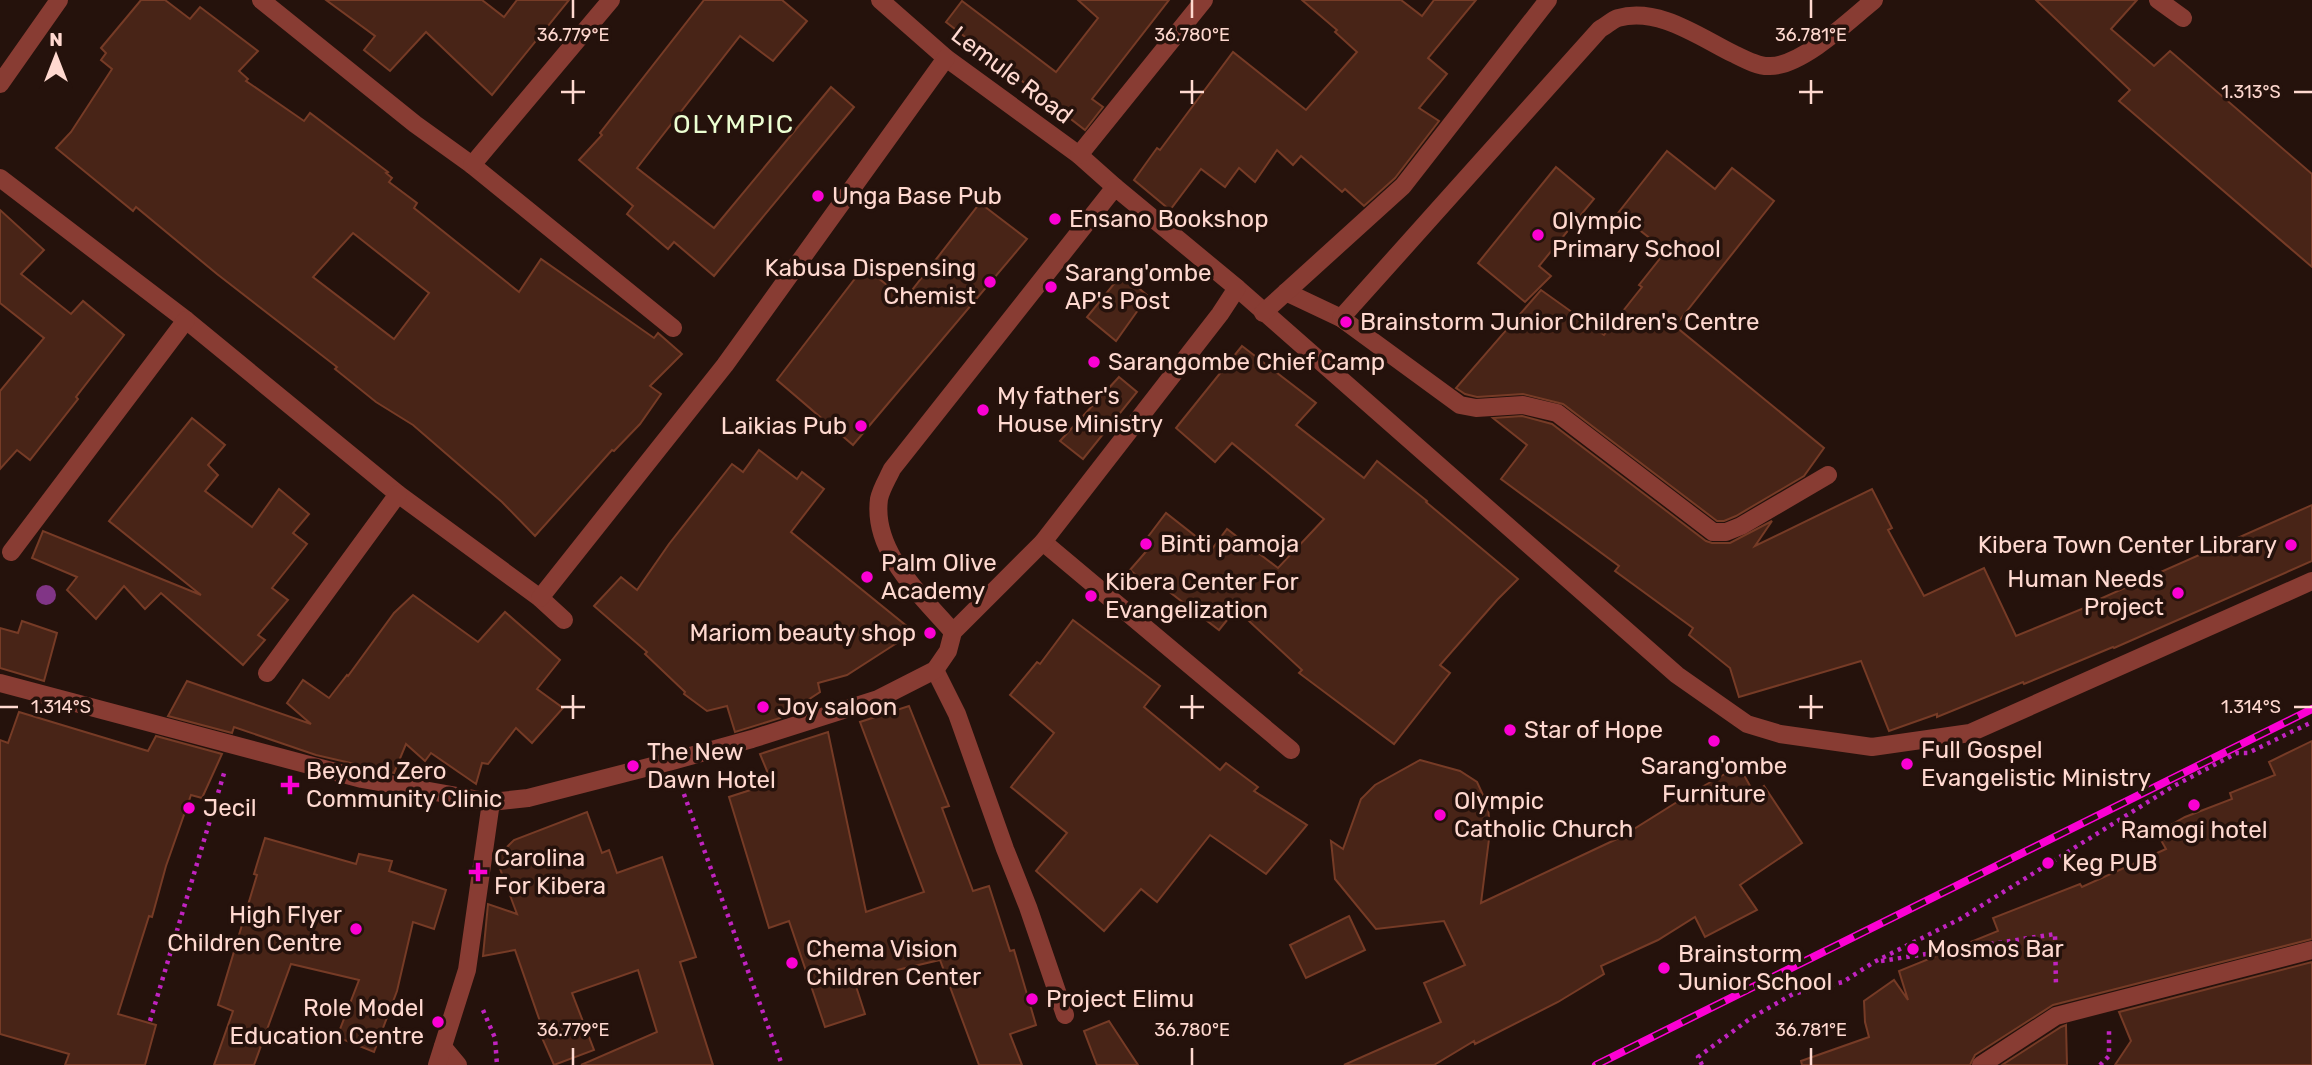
<svg xmlns="http://www.w3.org/2000/svg" width="2312" height="1065" font-family="Rubik,sans-serif">
<style>
.building{fill:#482417;stroke:#763b26;stroke-width:2;fill-rule:evenodd}
.lines{fill:none;stroke-linecap:round;stroke-linejoin:round}
.path{stroke:#c023c0;stroke-width:4.5;stroke-dasharray:3.5 5;stroke-linecap:butt}
.minor{stroke:#883c33;stroke-width:18}
.rail-casing{stroke:#fb00d3;stroke-width:8}
.rail{stroke:#25120c;stroke-width:5;stroke-dasharray:16;stroke-linecap:butt}
.tree{fill:#813586}
.ticks{fill:none;stroke:#ffd9d0;stroke-width:2.5}
.poi-dot{fill:#fb00d3;stroke:#25120c;stroke-width:2.5}
.labels{text-anchor:middle;stroke-width:7;stroke-linejoin:round;paint-order:stroke}
.street-label{font-size:24px;fill:#ffd9d0;stroke:#25120c}
.poi-label{font-size:24px;fill:#ffd9d0;stroke:#25120c;text-anchor:start}
.neighbourhood-label{font-size:26px;letter-spacing:2px;fill:#ecffd2;stroke:#25120c}
.ticks-label{font-size:18px;text-anchor:middle;fill:#ffd9d0;stroke:#25120c;stroke-width:7;stroke-linejoin:round;paint-order:stroke}
</style>
<rect width="100%" height="100%" fill="#25120c"/>
<g class="building">
<path d="M141,0H165L190,19L200,7L258,51L239,71L248,79L246,81L304,121L310,113L388,172L386,173L392,178L389,182L417,203L414,208L519,292L541,259L654,338L658,333L682,354L650,386L661,394L640,424L614,451L612,450L535,536L502,502L413,425L376,402L335,369L337,367L217,274L136,207L133,211L56,148L71,132L112,69L101,60L106,53L101,48ZM353,233L429,293L394,339L313,277Z"/>
<polygon points="326,0 482,0 504,17 517,0 569,0 492,95 426,32 390,71 364,50 375,36"/>
<polygon points="704,0 782,0 807,21 773,61 740,36 637,168 714,228 831,87 854,107 714,276 674,242 668,249 627,214 633,206 579,160 602,135 600,133"/>
<polygon points="1078,0 1169,0 1092,99 1103,107 1085,130 946,22 962,1 1056,72 1098,18"/>
<polygon points="1302,0 1401,0 1422,16 1434,0 1476,0 1428,58 1447,74 1419,108 1439,121 1395,178 1364,206 1345,189 1342,192 1301,156 1293,165 1277,150 1255,182 1239,168 1225,187 1201,169 1170,210 1134,180 1157,148 1160,150 1233,52 1306,110 1357,52 1335,32 1337,30"/>
<polygon points="2036,0 2137,0 2111,29 2154,66 2170,51 2312,174 2312,267 2119,101 2130,90"/>
<polygon points="1667,151 1715,189 1732,168 1774,201 1675,326 1824,448 1804,476 1736,516 1724,521 1717,521 1563,404 1523,394 1477,397 1465,394 1456,388 1541,290 1604,335 1642,287 1639,285 1666,251 1618,213"/>
<polygon points="1556,167 1594,199 1539,266 1551,276 1525,302 1478,263"/>
<polygon points="980,203 1027,239 853,445 777,380 864,267 905,299"/>
<polygon points="0,210 44,250 21,274 71,314 83,301 124,335 76,397 78,399 30,460 17,450 0,469 0,391 44,338 0,303"/>
<polygon points="1122,274 1148,296 1116,341 1087,317"/>
<polygon points="1242,346 1316,403 1296,425 1364,478 1377,461 1427,501 1426,502 1518,579 1497,600 1440,665 1450,673 1394,744 1299,673 1302,670 1236,609 1219,630 1159,584 1154,590 1130,570 1150,547 1144,542 1166,513 1212,549 1227,529 1278,568 1324,519 1232,443 1215,462 1176,428"/>
<polygon points="1119,377 1137,392 1083,459 1060,441"/>
<polygon points="1522,416 1552,424 1706,541 1712,543 1730,543 1772,521 1755,546 1872,489 1892,528 1888,530 1924,596 1984,568 2016,636 2094,604 2093,602 2312,505 2312,561 2114,648 2113,647 2024,684 2023,682 1937,717 1937,714 1889,731 1861,661 1739,697 1730,668 1689,635 1693,628 1615,571 1619,566 1501,479 1527,445 1493,418"/>
<polygon points="192,418 225,445 208,465 218,475 205,491 252,527 279,489 309,514 293,533 307,544 272,588 288,600 258,635 265,640 243,665 161,593 145,609 124,586 96,619 67,590 77,577 32,558 43,531 201,595 109,521"/>
<polygon points="759,450 797,479 802,472 824,489 791,532 914,632 847,675 818,683 820,692 780,718 735,732 727,706 707,711 684,694 685,692 645,654 647,652 594,606 621,577 637,590 669,544 732,464 743,472"/>
<polygon points="413,595 478,642 505,612 560,660 537,689 563,708 532,743 516,728 488,764 482,763 476,784 431,753 425,761 406,744 394,773 316,755 234,727 232,733 168,716 187,681 311,724 287,703 303,680 329,698 347,675 348,676 394,613"/>
<polygon points="1073,620 1160,686 1144,707 1220,770 1226,763 1258,787 1254,791 1307,825 1266,874 1210,835 1157,902 1141,889 1104,931 1036,871 1067,833 1011,787 1054,733 1010,695 1037,662 1040,664"/>
<polygon points="22,621 57,633 44,681 0,668 0,628 18,633"/>
<polygon points="909,706 949,806 942,808 973,891 989,886 1010,951 1014,950 1036,1025 1010,1034 1022,1065 979,1065 940,960 854,980 865,1014 825,1027 789,921 769,928 729,797 772,783 760,754 828,732 866,912 924,892 860,722"/>
<polygon points="19,712 148,751 156,736 222,754 202,798 191,795 166,866 152,917 149,916 118,1014 156,1025 145,1065 65,1065 69,1054 0,1034 0,740 8,743"/>
<polygon points="2312,741 2312,939 2053,1005 1975,1055 1970,1065 1802,1065 1801,1061 1869,1037 1865,1022 1864,1001 1894,980 1908,1000 1899,971 1998,931 1993,918 2080,884 2082,887 2166,849 2157,833 2185,817 2232,799 2230,793 2275,775 2269,762"/>
<polygon points="1420,760 1460,771 1477,782 1488,806 1490,831 1481,903 1621,837 1693,792 1739,766 1754,793 1764,786 1802,843 1740,885 1757,910 1705,937 1695,917 1658,940 1601,966 1604,974 1558,1002 1475,1044 1474,1041 1434,1065 1344,1065 1441,1022 1424,983 1465,965 1444,921 1376,929 1335,879 1331,841 1343,849 1361,799 1375,785"/>
<polygon points="587,812 602,853 609,850 617,873 662,857 696,957 680,962 713,1065 581,1065 657,1032 638,970 572,993 594,1050 554,1065 539,1031 543,1030 515,950 483,956 488,904 517,914 496,858 514,840"/>
<polygon points="265,838 356,864 359,854 392,861 389,871 446,890 434,929 413,922 397,991 374,1052 337,1037 359,980 291,964 254,1065 214,1065 233,1011 218,1005 257,875 254,874"/>
<polygon points="1349,916 1365,950 1306,978 1290,945"/>
<polygon points="2312,962 2312,1065 2115,1065 2131,1041 2119,1012"/>
<polygon points="1109,1021 1138,1065 1097,1065 1084,1031"/>
<polygon points="2066,1025 2067,1065 2002,1065 2061,1027"/>
</g>
<g class="lines">
<g class="path">
<polyline points="681,786 782,1065"/>
<polyline points="1881,961 2055,934 2056,987"/>
<polyline points="483,1010 495,1038 497,1065"/>
<polyline points="150,1021 225,770"/>
<polyline points="1702,1065 1698,1057 1751,1018 1793,994 1843,982 1874,962 1960,919 2172,787 2237,753 2248,753 2312,722"/>
<polyline points="2100,1065 2109,1056 2109,1031"/>
</g>
<g class="minor">
<polyline points="261,0 415,124 472,165 673,328"/>
<polyline points="880,0 946,58 1079,155 1115,187"/>
<polyline points="2158,0 2183,18"/>
<polyline points="0,84 59,0"/>
<polyline points="1079,155 1204,0"/>
<polyline points="472,165 611,0"/>
<polyline points="0,178 186,320 398,494 540,598 564,620"/>
<polyline points="1237,288 1677,675 1747,724 1780,734 1872,747 1970,733 2312,581"/>
<polyline points="1286,292 1341,318 1460,405 1476,408 1523,405 1557,413 1713,532 1726,532 1741,526 1828,475"/>
<polyline points="1263,313 1403,186 1548,0"/>
<path d="M1341,318L1600,29C1606,26 1612,20 1618,18C1658,6 1701,38 1734,54C1744,59 1759,67 1770,66C1802,66 1850,20 1874,0"/>
<polyline points="1043,542 1291,750"/>
<polyline points="11,552 186,320"/>
<polyline points="540,598 725,365 946,58"/>
<polyline points="935,670 957,714 1005,849 1028,907 1065,1015"/>
<polyline points="267,673 398,494"/>
<path d="M0,683L362,779L491,802L528,798L672,761L752,739L878,699L935,670L948,651L953,632L1043,542L1220,314L1237,288L1115,187L892,469C888,478 881,489 879,499C872,552 921,595 953,632"/>
<polyline points="443,1047 458,1065"/>
<polyline points="437,1065 467,970 491,802"/>
<polyline points="1981,1065 2056,1016 2312,950"/>
</g>
<defs>
<polyline id="rail" points="1596,1065 2312,709"/>
</defs>
<use href="#rail" class="rail-casing"/>
<use href="#rail" class="rail"/>
</g>
<circle class="tree" cx="46" cy="595" r="10"/>
<path class="ticks" d="M573,0V18M1192,0V18M1811,0V18M573,80V104M1192,80V104M1811,80V104M561,92H585M1180,92H1204M1799,92H1823M2294,92H2312M573,695V719M1192,695V719M1811,695V719M0,707H18M561,707H585M1180,707H1204M1799,707H1823M2294,707H2312M573,1048V1065M1192,1048V1065M1811,1048V1065"/>
<g class="poi-dot">
<circle cx="818" cy="196" r="7"/>
<circle cx="1055" cy="219" r="7"/>
<circle cx="1538" cy="235" r="7"/>
<circle cx="990" cy="282" r="7"/>
<circle cx="1051" cy="287" r="7"/>
<circle cx="1346" cy="322" r="7"/>
<circle cx="1094" cy="362" r="7"/>
<circle cx="983" cy="410" r="7"/>
<circle cx="861" cy="426" r="7"/>
<circle cx="1146" cy="544" r="7"/>
<circle cx="2291" cy="545" r="7"/>
<circle cx="867" cy="577" r="7"/>
<circle cx="2178" cy="593" r="7"/>
<circle cx="1091" cy="596" r="7"/>
<circle cx="930" cy="633" r="7"/>
<circle cx="763" cy="707" r="7"/>
<circle cx="1510" cy="730" r="7"/>
<circle cx="1714" cy="741" r="7"/>
<circle cx="1907" cy="764" r="7"/>
<circle cx="633" cy="766" r="7"/>
<path d="M286.5 774.5h7v7h7v7h-7v7h-7v-7h-7v-7h7z"/>
<circle cx="2194" cy="805" r="7"/>
<circle cx="189" cy="808" r="7"/>
<circle cx="1440" cy="815" r="7"/>
<circle cx="2048" cy="863" r="7"/>
<path d="M474.5 861.5h7v7h7v7h-7v7h-7v-7h-7v-7h7z"/>
<circle cx="356" cy="929" r="7"/>
<circle cx="1913" cy="949" r="7"/>
<circle cx="792" cy="963" r="7"/>
<circle cx="1664" cy="968" r="7"/>
<circle cx="1032" cy="999" r="7"/>
<circle cx="438" cy="1022" r="7"/>
</g>
<g class="labels">
<g class="street-label">
<text transform="translate(1012 75) rotate(37)" y="8">Lemule Road</text>
</g>
<g class="poi-label">
<text x="832" y="204">Unga Base Pub</text>
<text x="1069" y="227">Ensano Bookshop</text>
<text x="1552" y="229">Olympic<tspan x="1552" dy="28">Primary School</tspan></text>
<text x="976" y="276" text-anchor="end">Kabusa Dispensing<tspan x="976" dy="28">Chemist</tspan></text>
<text x="1065" y="281">Sarang'ombe<tspan x="1065" dy="28">AP's Post</tspan></text>
<text x="1360" y="330">Brainstorm Junior Children's Centre</text>
<text x="1108" y="370">Sarangombe Chief Camp</text>
<text x="997" y="404">My father's<tspan x="997" dy="28">House Ministry</tspan></text>
<text x="847" y="434" text-anchor="end">Laikias Pub</text>
<text x="1160" y="552">Binti pamoja</text>
<text x="2277" y="553" text-anchor="end">Kibera Town Center Library</text>
<text x="881" y="571">Palm Olive<tspan x="881" dy="28">Academy</tspan></text>
<text x="2164" y="587" text-anchor="end">Human Needs<tspan x="2164" dy="28">Project</tspan></text>
<text x="1105" y="590">Kibera Center For<tspan x="1105" dy="28">Evangelization</tspan></text>
<text x="916" y="641" text-anchor="end">Mariom beauty shop</text>
<text x="777" y="715">Joy saloon</text>
<text x="1524" y="738">Star of Hope</text>
<text x="1921" y="758">Full Gospel<tspan x="1921" dy="28">Evangelistic Ministry</tspan></text>
<text x="647" y="760">The New<tspan x="647" dy="28">Dawn Hotel</tspan></text>
<text x="1714" y="774" text-anchor="middle">Sarang'ombe<tspan x="1714" dy="28">Furniture</tspan></text>
<text x="306" y="779">Beyond Zero<tspan x="306" dy="28">Community Clinic</tspan></text>
<text x="1454" y="809">Olympic<tspan x="1454" dy="28">Catholic Church</tspan></text>
<text x="203" y="816">Jecil</text>
<text x="2194" y="838" text-anchor="middle">Ramogi hotel</text>
<text x="494" y="866">Carolina<tspan x="494" dy="28">For Kibera</tspan></text>
<text x="2062" y="871">Keg PUB</text>
<text x="342" y="923" text-anchor="end">High Flyer<tspan x="342" dy="28">Children Centre</tspan></text>
<text x="806" y="957">Chema Vision<tspan x="806" dy="28">Children Center</tspan></text>
<text x="1927" y="957">Mosmos Bar</text>
<text x="1678" y="962">Brainstorm<tspan x="1678" dy="28">Junior School</tspan></text>
<text x="1046" y="1007">Project Elimu</text>
<text x="424" y="1016" text-anchor="end">Role Model<tspan x="424" dy="28">Education Centre</tspan></text>
</g>
<g class="neighbourhood-label">
<text x="734" y="133">OLYMPIC</text>
</g>
</g>
<g class="ticks-label">
<text x="573" y="41">36.779°E</text>
<text x="1192" y="41">36.780°E</text>
<text x="1811" y="41">36.781°E</text>
<text x="2251" y="98">1.313°S</text>
<text x="61" y="713">1.314°S</text>
<text x="2251" y="713">1.314°S</text>
<text x="573" y="1036">36.779°E</text>
<text x="1192" y="1036">36.780°E</text>
<text x="1811" y="1036">36.781°E</text>
</g>
<g transform="translate(56 56)" stroke="#25120c" stroke-width="5" paint-order="stroke">
<path d="M0-5L12 26L0 18L-12 26Z" fill="#ffd9d0"/>
<text y="-10" font-size="19" font-weight="bold" text-anchor="middle" fill="#ffd9d0">N</text>
</g>
</svg>
